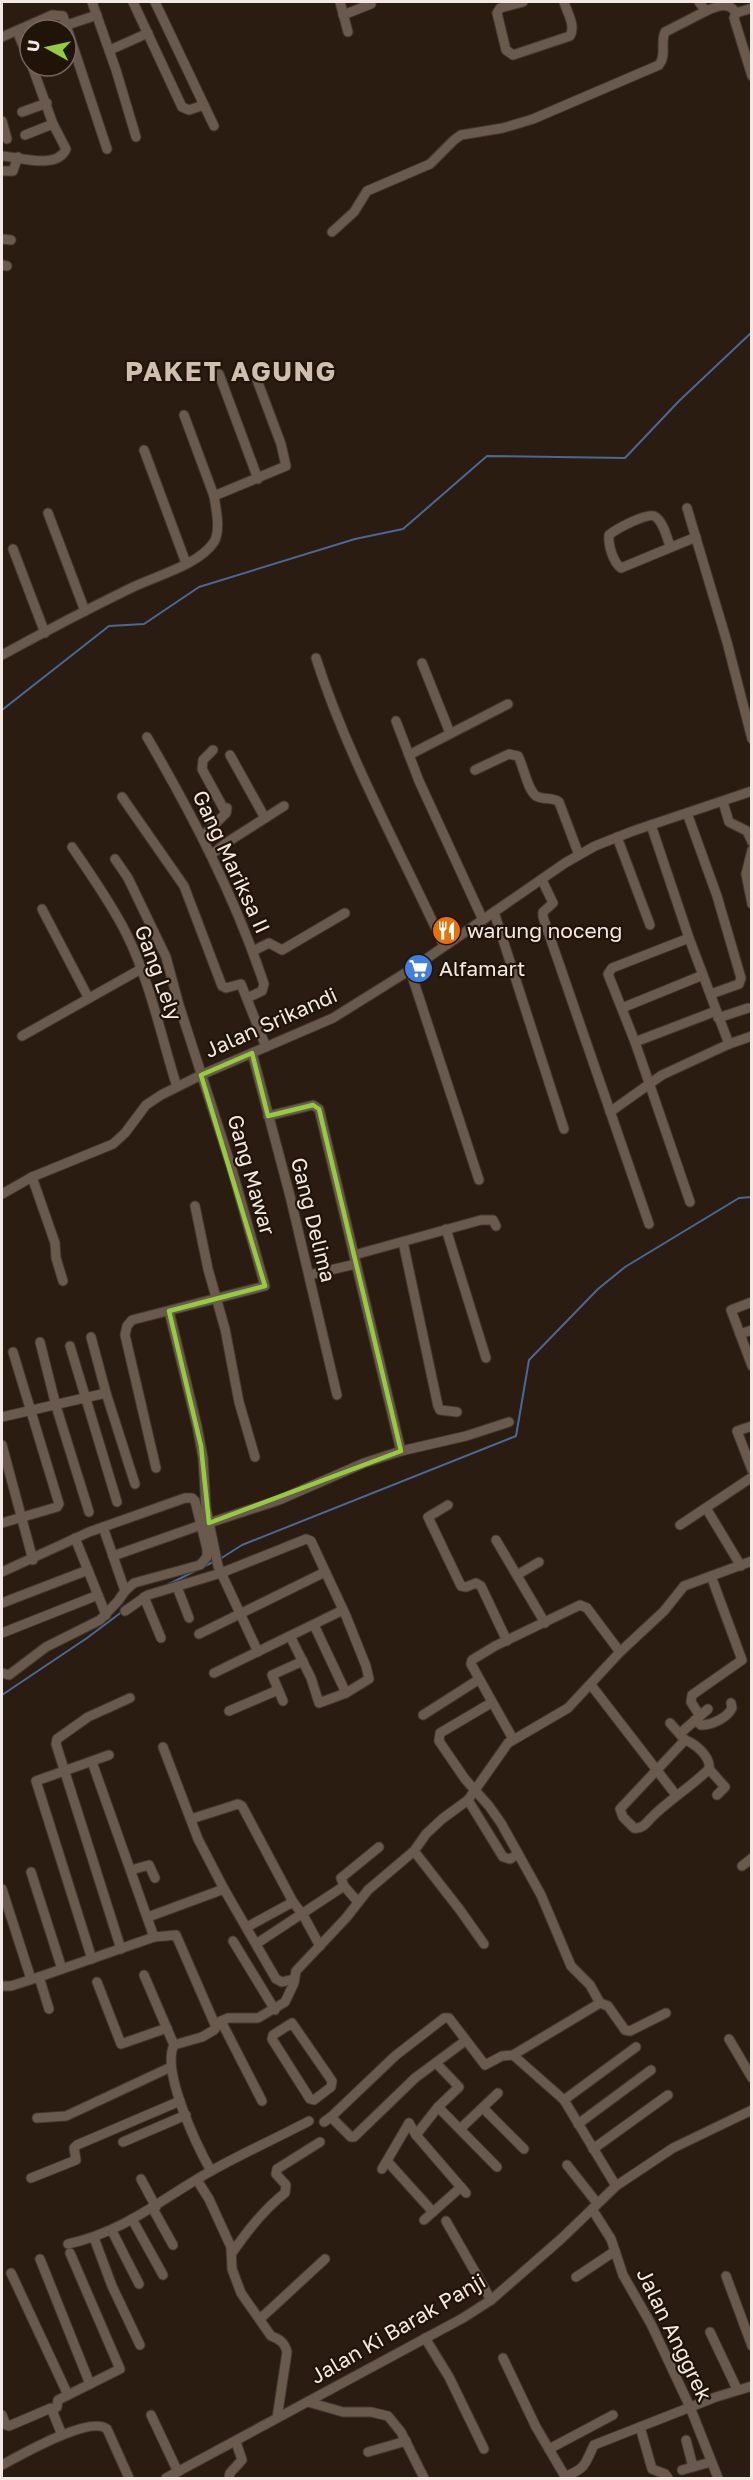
<svg xmlns="http://www.w3.org/2000/svg" width="753" height="2480" font-family="'Golos Text',sans-serif">
<style>
.lines{fill:none;stroke-linecap:round;stroke-linejoin:round}
.stream{stroke:#4a6895;stroke-width:2}
.minor-casing{stroke:#443832;stroke-width:11}
.minor{stroke:#695a4d;stroke-width:9}
.marked{fill:none;stroke:#94cc3d;stroke-width:4.5;stroke-linejoin:round}
.labels{text-anchor:middle;stroke-width:4.5;stroke-linejoin:round;paint-order:stroke}
.street-label{font-size:21px;fill:#f3e9e2;stroke:#201308}
.poi-label{font-size:21px;fill:#f3e9e2;stroke:#201308;text-anchor:start}
.district-label{font-size:27px;font-weight:bold;letter-spacing:1.5px;fill:#d0beaf;stroke:#201308}
</style>
<rect width="100%" height="100%" fill="#2a1c11"/>
<g class="lines">
<g class="stream">
<polyline points="2,710 109,626 144,624 199,587 355,539 403,529 487,456 625,458 679,401 752,332"/>
<polyline points="220,1559 242,1545 516,1436 529,1360 598,1289 625,1267 739,1198 752,1197"/>
<polyline points="169,1584 215,1561"/>
<polyline points="2,1695 87,1638 123,1611"/>
</g>
<defs>
<g id="minor">
<polyline points="92,2 116,70 136,137"/>
<polyline points="133,2 182,107 189,110 204,105"/>
<polyline points="155,2 214,126"/>
<polyline points="340,2 348,32"/>
<path d="M523,2L500,8L497,13L506,50L513,55L570,36C576,26 567,12 564,2"/>
<path d="M699,2L706,11C717,6 729,1 736,13"/>
<polyline points="752,8 736,13 734,18 752,76"/>
<polyline points="343,15 371,4"/>
<polyline points="67,25 97,15"/>
<polyline points="17,31 30,62"/>
<polyline points="2,37 52,15 63,16 107,149"/>
<polyline points="110,50 148,33"/>
<polyline points="22,112 47,103"/>
<polyline points="2,121 7,139"/>
<polyline points="25,135 53,124"/>
<path d="M2,156C19,157 57,170 66,149L53,124L32,66"/>
<polyline points="2,171 13,171 18,157"/>
<path d="M332,232L354,212L367,191L430,164L454,140L461,135L503,128L533,119L659,65C667,55 660,43 665,32L706,11"/>
<polyline points="2,239 11,240"/>
<polyline points="2,265 7,266"/>
<polyline points="219,374 258,479"/>
<polyline points="184,415 214,496"/>
<polyline points="144,450 186,563"/>
<polyline points="687,508 727,642 752,739"/>
<polyline points="48,513 85,611"/>
<path d="M670,546C667,538 663,520 654,516C646,513 616,529 609,535C608,545 613,562 621,568L696,537"/>
<polyline points="13,549 45,633"/>
<path d="M2,655C44,632 86,610 129,589C154,576 198,566 214,542C221,530 216,509 214,496L286,466L281,444L257,380"/>
<path d="M316,658C348,758 400,850 444,946"/>
<polyline points="422,663 450,733"/>
<polyline points="396,721 419,781 483,920"/>
<path d="M147,737C193,816 235,897 264,984L262,991L247,998"/>
<polyline points="213,750 203,760 202,769 226,813"/>
<polyline points="230,755 265,818"/>
<polyline points="409,755 508,704"/>
<path d="M475,770L509,754L518,756C524,767 527,789 536,796C543,800 553,797 559,802L579,855"/>
<polyline points="122,797 184,886 222,986 226,988 241,984 266,1047"/>
<polyline points="723,802 729,822 747,831 752,842"/>
<polyline points="687,813 717,896 741,978 739,984 711,994"/>
<polyline points="651,825 689,938 729,1044"/>
<polyline points="202,837 226,813 227,808"/>
<polyline points="617,837 650,925"/>
<path d="M72,847C91,875 111,903 126,933C150,981 161,1036 177,1087"/>
<polyline points="752,850 746,874 752,904"/>
<polyline points="211,855 226,843 284,806"/>
<polyline points="115,859 128,878 166,957 179,1005 231,1166 265,1286 132,1320 127,1326 125,1335 156,1468"/>
<polyline points="542,880 553,903 543,912 543,917 649,1224"/>
<polyline points="42,909 88,997"/>
<polyline points="494,912 564,1129"/>
<polyline points="689,938 612,968 608,974 635,1042 690,1202"/>
<polyline points="253,951 269,943 282,950 345,913"/>
<polyline points="410,970 479,1180"/>
<polyline points="622,1008 703,975"/>
<polyline points="718,1018 748,1008"/>
<polyline points="22,1036 141,969"/>
<polyline points="635,1042 716,1011"/>
<polyline points="252,1053 290,1196 337,1395"/>
<polyline points="610,1112 662,1075 729,1044 752,1036"/>
<polyline points="268,1116 313,1105 319,1109 401,1451"/>
<polyline points="32,1177 55,1243 56,1258 63,1281"/>
<polyline points="2,1194 32,1177 113,1144 125,1133 146,1105 161,1095 201,1075 333,1018 410,970 565,863 595,846 633,831 752,791"/>
<polyline points="195,1206 208,1269 225,1329 239,1402 255,1457"/>
<polyline points="446,1229 486,1358"/>
<polyline points="403,1242 438,1406 440,1410 457,1412"/>
<polyline points="354,1255 481,1220 493,1220 496,1226"/>
<polyline points="309,1275 356,1264"/>
<polyline points="752,1302 731,1310 752,1366"/>
<polyline points="169,1311 197,1426 203,1458 206,1508 218,1566 258,1652"/>
<polyline points="740,1334 752,1330"/>
<polyline points="91,1337 106,1393 135,1484"/>
<polyline points="40,1342 56,1406 89,1512"/>
<polyline points="70,1346 117,1502"/>
<polyline points="2,1417 106,1393"/>
<polyline points="752,1426 737,1431 752,1470"/>
<polyline points="2,1445 33,1560"/>
<polyline points="448,1505 428,1517 461,1586 466,1587 476,1583 481,1586 507,1641"/>
<polyline points="706,1508 741,1566"/>
<polyline points="2,1523 57,1507 59,1504 13,1352"/>
<polyline points="209,1523 279,1500 364,1463 401,1451 466,1436 509,1422"/>
<polyline points="680,1525 752,1477"/>
<polyline points="103,1527 125,1591"/>
<polyline points="75,1538 106,1615"/>
<polyline points="496,1540 545,1623"/>
<polyline points="113,1556 201,1525"/>
<polyline points="2,1572 89,1532 185,1498 192,1498 195,1501 207,1549 207,1557 200,1565 134,1583 125,1591 118,1601 100,1620 46,1647 9,1675 2,1673"/>
<polyline points="517,1575 539,1562"/>
<polyline points="177,1587 189,1618"/>
<polyline points="144,1597 161,1638"/>
<polyline points="2,1603 88,1570"/>
<polyline points="125,1611 148,1595 221,1573 306,1539 311,1541 346,1616 366,1666 369,1679 346,1693 319,1703 311,1678 290,1636"/>
<polyline points="314,1625 346,1693"/>
<polyline points="2,1633 98,1595"/>
<polyline points="199,1634 325,1572"/>
<polyline points="214,1673 343,1610"/>
<polyline points="591,1685 676,1795"/>
<polyline points="283,1701 272,1675 303,1661"/>
<polyline points="229,1711 278,1690"/>
<polyline points="423,1715 478,1680"/>
<polyline points="700,1716 691,1702 692,1695 742,1660 711,1576"/>
<path d="M695,1720L701,1725C712,1725 727,1718 732,1708L731,1703"/>
<polyline points="670,1723 685,1740"/>
<polyline points="684,1730 708,1709"/>
<polyline points="513,1739 471,1664 472,1660 495,1646 580,1605 587,1608 620,1652"/>
<path d="M685,1740C696,1744 711,1757 709,1769C690,1788 668,1800 650,1819C645,1825 641,1829 634,1828L623,1817L620,1809Z"/>
<polyline points="163,1747 198,1839 224,1889 276,1979 282,1982 294,1979"/>
<polyline points="92,1762 154,1937"/>
<polyline points="709,1769 725,1787 717,1795"/>
<polyline points="468,1800 503,1857 510,1859 518,1854"/>
<polyline points="191,1819 238,1804 242,1806 293,1902 303,1915 320,1946"/>
<polyline points="414,1851 460,1910 484,1944"/>
<polyline points="742,1866 752,1858"/>
<polyline points="131,1870 149,1865 155,1878"/>
<polyline points="31,1872 62,1969"/>
<polyline points="2,1889 31,1979"/>
<polyline points="358,1902 344,1886 341,1878 379,1847"/>
<polyline points="148,1917 224,1889"/>
<polyline points="247,1927 293,1902"/>
<polyline points="233,1941 275,2010"/>
<polyline points="256,1944 344,1886"/>
<polyline points="121,1949 56,1744 57,1739 88,1717 130,1698"/>
<polyline points="92,1959 36,1781 109,1755"/>
<polyline points="144,1975 174,2045"/>
<polyline points="39,1977 49,2009"/>
<polyline points="97,1982 121,2044 167,2028"/>
<polyline points="2,1986 11,1986 39,1977 154,1937 176,1935 216,2027"/>
<polyline points="600,2003 608,2006 625,2030 630,2031 666,2013"/>
<polyline points="221,2021 262,2101"/>
<polygon points="292,2023 332,2081 331,2087 314,2100 310,2099 272,2039 273,2035"/>
<polyline points="729,2039 752,2078"/>
<polyline points="513,2055 564,2100 616,2186"/>
<polyline points="436,2063 459,2087 438,2107 497,2167"/>
<polyline points="564,2100 636,2047"/>
<polyline points="483,2108 524,2149"/>
<polyline points="331,2117 351,2137 354,2137 415,2078 465,2041"/>
<polyline points="37,2118 66,2116 171,2067"/>
<polyline points="324,2122 331,2117 395,2056 444,2018 449,2018 485,2065 502,2056 513,2055 600,2003 590,1985 571,1966 541,1895 501,1823 489,1806 465,1779 439,1741 440,1733 491,1703"/>
<polyline points="409,2123 416,2135 466,2193"/>
<polyline points="578,2124 651,2070"/>
<polyline points="460,2129 498,2093"/>
<polyline points="416,2135 438,2107"/>
<polyline points="123,2142 186,2115"/>
<polyline points="593,2149 668,2095"/>
<polyline points="387,2161 433,2212"/>
<polyline points="567,2165 597,2203"/>
<polyline points="382,2169 409,2123"/>
<path d="M211,2171C197,2146 161,2071 174,2045L202,2037L214,2030L221,2021L228,2018H258L285,2002L294,1983L296,1971L346,1918L368,1890L414,1851L426,1834L442,1819L468,1800L508,1743L568,1708L620,1652L664,1611L684,1586L752,1561"/>
<polyline points="31,2178 76,2160 74,2148 77,2145 180,2101"/>
<polyline points="141,2179 156,2207"/>
<path d="M197,2180L209,2199L231,2247L232,2269L241,2293L271,2336C280,2339 285,2343 287,2352L277,2418"/>
<polyline points="153,2209 173,2245"/>
<polyline points="592,2209 611,2239 623,2275 651,2324 690,2407 718,2478"/>
<polyline points="132,2219 163,2275"/>
<polyline points="424,2220 461,2187"/>
<polyline points="446,2221 491,2300"/>
<polyline points="112,2231 139,2284"/>
<polyline points="94,2238 112,2286 140,2345"/>
<path d="M68,2244C126,2231 161,2199 211,2171C243,2153 277,2138 309,2121"/>
<path d="M232,2253C247,2231 263,2210 285,2193L286,2185L276,2174L277,2169L320,2142"/>
<polyline points="40,2259 90,2384"/>
<polyline points="11,2273 68,2395"/>
<polyline points="726,2276 752,2346"/>
<polyline points="576,2277 615,2251"/>
<polyline points="260,2319 325,2259"/>
<polyline points="710,2332 737,2389"/>
<polyline points="425,2338 449,2377 484,2449"/>
<polyline points="503,2358 536,2427 566,2478"/>
<polyline points="308,2402 343,2412 371,2412 388,2416 401,2432 424,2478"/>
<polyline points="53,2410 57,2407 58,2400 120,2369 70,2253"/>
<polyline points="2,2415 6,2425 9,2426 51,2408 62,2435"/>
<polyline points="151,2415 178,2472"/>
<polyline points="640,2427 652,2469 665,2474 668,2478"/>
<polyline points="686,2440 693,2467"/>
<polyline points="549,2449 613,2415"/>
<polyline points="368,2452 406,2441"/>
<path d="M2,2465C21,2455 90,2415 107,2429L129,2478"/>
<polyline points="682,2470 711,2462"/>
<path d="M566,2476C587,2468 585,2463 594,2445L716,2397L752,2386"/>
<polyline points="166,2478 463,2318 491,2300 561,2239 616,2186 673,2148 752,2110"/>
<polyline points="229,2478 230,2473 242,2460 236,2442"/>
</g>
</defs>
<use href="#minor" class="minor-casing"/>
<use href="#minor" class="minor"/>
</g>
<path class="marked" d="M252,1053L268,1116L313,1105L319,1109L401,1451L209,1523L201,1446L169,1311L265,1286L201,1075Z"/>
<defs>
<symbol id="restaurant-disc" viewBox="-11 -11 22 22"><circle r="9.5" fill="#e8710a" stroke="#201308"/><path d="M-5-6h1v4h1v-4h1v4h1v-4h1v5L-1.5 .5V6h-2V.5L-5-1ZM5-6V6H3V1.5H1.5Q1.5-4 5-6Z" fill="#fff"/></symbol>
<symbol id="supermarket-disc" viewBox="-11 -11 22 22"><circle r="9.5" fill="#3f7fe0" stroke="#201308"/><path d="M-6-5.5h2.5l.6 2H6L4.5 2H-2.5L-4.4-4H-6ZM-1.5 3.2a1.3 1.3 0 1 0 .1 0ZM3 3.2a1.3 1.3 0 1 0 .1 0Z" fill="#fff"/></symbol>
</defs>
<g fill-rule="evenodd">
<use href="#restaurant-disc" x="430" y="914" width="33" height="33"/>
<use href="#supermarket-disc" x="402" y="952" width="33" height="33"/>
</g>
<g class="labels">
<g class="street-label">
<text transform="translate(231 862) rotate(65)" y="7">Gang Mariksa II</text>
<text transform="translate(158 973) rotate(70)" y="7">Gang Lely</text>
<text transform="translate(271 1023) rotate(-24)" y="7">Jalan Srikandi</text>
<text transform="translate(251 1175) rotate(74)" y="7">Gang Mawar</text>
<text transform="translate(313 1220) rotate(76)" y="7">Gang Delima</text>
<text transform="translate(398 2329) rotate(-30)" y="7">Jalan Ki Barak Panji</text>
<text transform="translate(674 2335) rotate(64)" y="7">Jalan Anggrek</text>
</g>
<g class="poi-label">
<text x="467" y="938">warung noceng</text>
<text x="439" y="976">Alfamart</text>
</g>
<g class="district-label">
<text x="231" y="381">PAKET AGUNG</text>
</g>
</g>
<rect width="753" height="2480" fill="none" stroke="#f3e9e2" stroke-width="6"/>
<g transform="translate(48 48) rotate(278)"><circle r="28" fill="#201308" stroke="#74695f" stroke-width="1.5"/>
<path d="M0-4.5L10 22L0 15L-10 22Z" fill="#94cc3d"/>
<text y="-9" font-size="16" font-weight="bold" text-anchor="middle" fill="#f3e9e2">U</text>
</g>
</svg>
